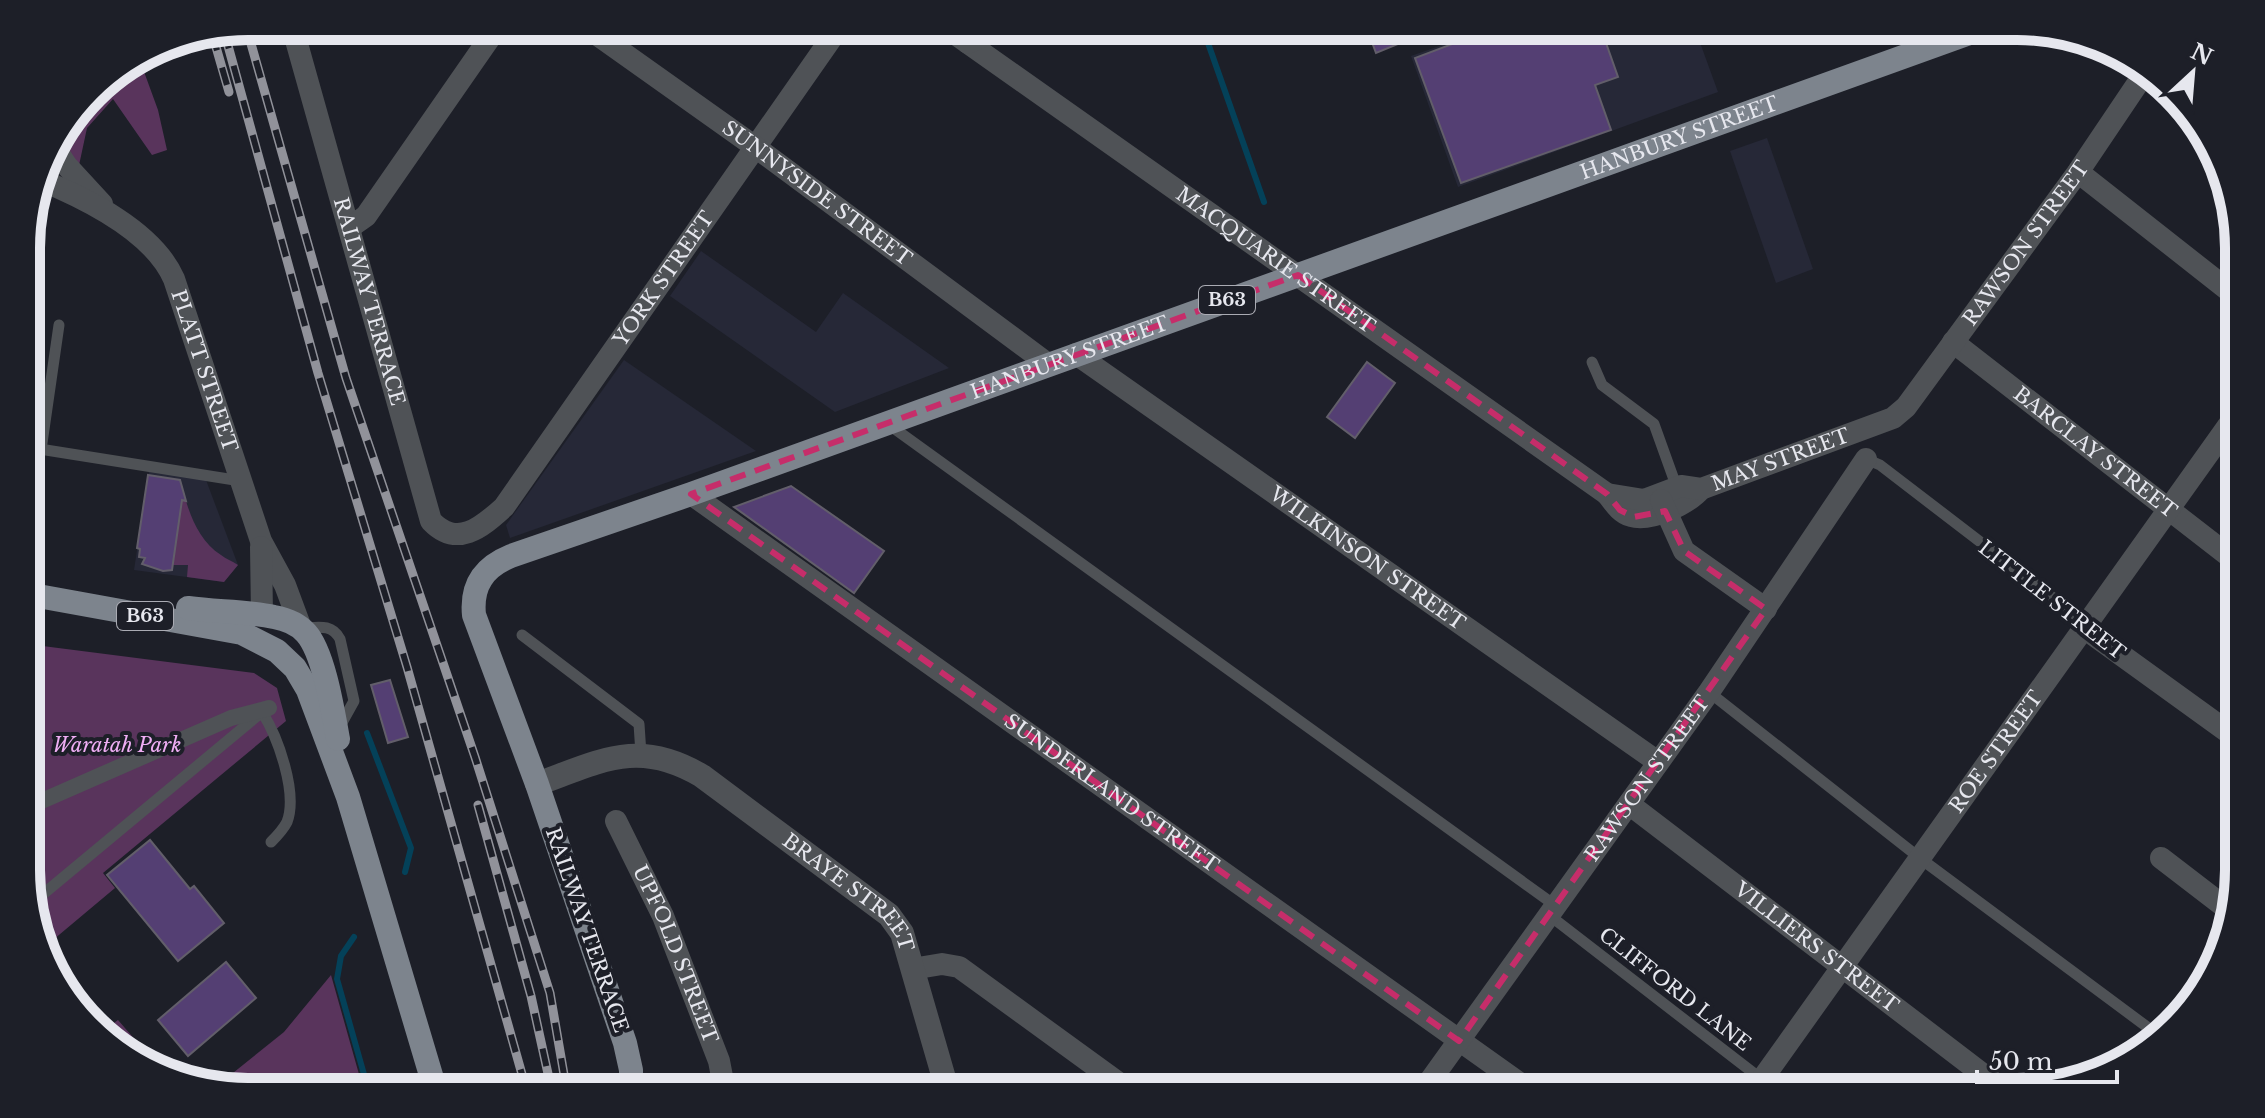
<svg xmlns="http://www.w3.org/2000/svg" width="2265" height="1118" font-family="'Libre Baskerville',serif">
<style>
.built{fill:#262837}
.green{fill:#59345c}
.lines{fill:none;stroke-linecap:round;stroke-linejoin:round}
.stream{stroke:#044159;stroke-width:6}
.building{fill:#543f73;stroke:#625e6a;stroke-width:2}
.service{stroke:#4f5256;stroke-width:11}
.pedestrian{stroke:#4f5256;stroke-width:16}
.minor{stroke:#4f5256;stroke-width:22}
.tertiary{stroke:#4f5256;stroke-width:24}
.primary{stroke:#7d848d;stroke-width:24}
.rail-casing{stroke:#91929a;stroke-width:9}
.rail{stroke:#1d1f28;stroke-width:6;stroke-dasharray:18;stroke-linecap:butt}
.marked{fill:none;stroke:#c62d6a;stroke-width:6;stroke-dasharray:16 10;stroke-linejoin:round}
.labels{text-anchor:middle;stroke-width:8;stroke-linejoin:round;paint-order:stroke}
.shield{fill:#1d1f28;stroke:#aaabb3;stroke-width:2}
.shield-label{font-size:18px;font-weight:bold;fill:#e6e7ee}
.street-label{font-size:20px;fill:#e6e7ee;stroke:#1d1f28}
.park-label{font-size:20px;font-style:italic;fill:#efaef4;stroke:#1d1f28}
.rim{fill:none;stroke:#e6e7ee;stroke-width:10}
</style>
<rect width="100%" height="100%" fill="#1d1f28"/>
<g class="built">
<polygon points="1454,26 1694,26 1718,92 1458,187 1411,56 1459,39"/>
<polygon points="1767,138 1813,269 1776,283 1730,151"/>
<polygon points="701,251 816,332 843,293 949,368 835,412 670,296"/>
<polygon points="624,360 756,451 510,538 506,525"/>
<polygon points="149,471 206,480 238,565 224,582 134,570"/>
</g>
<g class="green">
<polygon points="139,58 158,110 167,150 152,155 113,99 87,128 78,170 64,146 61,133 101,81"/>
<path d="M175,499L186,501C192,521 202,543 221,555C226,559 232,561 238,565L224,582L187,577L188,565H173Z"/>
<polygon points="27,644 254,673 277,688 286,721 103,873 115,888 47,945 28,900"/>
<polygon points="57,970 106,1029 118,1020 163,1072 150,1069 72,1005"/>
<polygon points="331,975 364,1092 248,1092 218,1085 284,1032"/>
</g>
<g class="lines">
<g class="stream">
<polyline points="1202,26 1264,202"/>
<polyline points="367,733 411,848 405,872"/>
<polyline points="354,937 341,956 337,979 369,1092"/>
</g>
</g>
<g class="building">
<polygon points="1366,26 1392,26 1398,44 1376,53"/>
<polygon points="1458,26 1600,26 1618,77 1595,85 1611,130 1461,183 1415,58 1463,40"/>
<polygon points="1367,362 1395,383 1355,438 1327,417"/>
<polygon points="148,475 180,480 186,501 182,500 172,570 163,571 142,564 145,558 139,557 140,549 137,548"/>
<polygon points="791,486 884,551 854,593 734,507"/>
<polygon points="390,680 408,737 388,743 371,685"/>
<polygon points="150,840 190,889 194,886 224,923 178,961 107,875"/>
<polygon points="226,962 256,998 188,1056 158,1020"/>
</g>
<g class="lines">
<g class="service">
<polyline points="1592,362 1602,385 1654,424 1677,488"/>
<polyline points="888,424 1556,906"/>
<polyline points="27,447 241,481"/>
<polyline points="41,450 59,325"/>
<polyline points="1866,459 1880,465 2073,613 2084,628"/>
<path d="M305,628C319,627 332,624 340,639L354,701L339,728"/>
<polyline points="522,635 639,724 641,754"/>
<polyline points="1709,692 1921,859 2158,1035"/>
<path d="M30,905L262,712C278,737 298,793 287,822C283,830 277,836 271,842"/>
<polyline points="1549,915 1778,1092"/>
</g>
<polyline class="pedestrian" points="28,807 231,718 269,708"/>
<g class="minor">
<path id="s1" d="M292,26L431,521C457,548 481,528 504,507L840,26"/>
<path id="s2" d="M585,26L754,146L1048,364"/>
<path id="s3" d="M944,26L1607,494C1614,503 1620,513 1631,516C1651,522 1688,504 1701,489"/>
<polyline points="968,43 1007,26"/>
<polyline points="55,148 67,166 102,204"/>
<polyline points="2078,172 2237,297"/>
<path id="s4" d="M41,180C87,199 153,231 174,279L261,541L285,585L301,628"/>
<polyline points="349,228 366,216 498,26"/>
<path id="s5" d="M1953,342L2238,563"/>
<path id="s6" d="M1076,354L1658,762"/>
<path id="s7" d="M691,494L1532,1092"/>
<path id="s8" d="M1607,494L1644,500L1681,486L1701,489L1893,418L1906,407L2078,172L2144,74"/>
<polyline points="1661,500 1684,551 1766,609"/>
<polyline points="261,547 262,615"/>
<polyline points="2084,628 2239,740"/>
<path id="s9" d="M1629,804L2006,1092"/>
<path id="s10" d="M616,821L663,916L719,1061L725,1092"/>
<polyline points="2161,858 2230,911"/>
<polyline points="912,969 942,964 959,967 1131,1092"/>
<path id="s11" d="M1422,1092L1709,692L1866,459"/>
<path id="s12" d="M1753,1092L2238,412"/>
</g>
<path class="tertiary" id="s13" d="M537,784C601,761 638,738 702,776L889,915L902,933L948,1092"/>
<g class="primary">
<polyline points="27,594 242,633 277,651 295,668 308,690 348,797 436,1092"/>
<path d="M188,608C216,612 246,611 274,617C285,619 298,624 306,633C324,653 333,712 338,739"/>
<path id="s14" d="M631,1092V1070L625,1043L537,784L474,615C471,585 484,567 511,556L691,494L1989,26"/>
</g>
<defs>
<g id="rail">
<polyline points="246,26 346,378 475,757 550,993 567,1092"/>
<polyline points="224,31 318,373 407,667 527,1092"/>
<polyline points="212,33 229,92"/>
<polyline points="478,805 531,996 552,1092"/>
</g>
</defs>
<use href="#rail" class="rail-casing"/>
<use href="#rail" class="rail"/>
</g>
<path class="marked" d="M1298,275L1607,494L1620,510L1634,517L1665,511L1684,551L1766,609L1459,1041L691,494Z"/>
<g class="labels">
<g class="shield">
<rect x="1199" y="286" width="56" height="28" rx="6"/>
<rect x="117" y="602" width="56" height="28" rx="6"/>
</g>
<g class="shield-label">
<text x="1227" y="306">B63</text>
<text x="145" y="622">B63</text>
</g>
<g class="street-label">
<text dy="7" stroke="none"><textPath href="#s14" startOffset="1820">HANBURY STREET</textPath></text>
<text dy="7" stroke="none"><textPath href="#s2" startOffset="286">SUNNYSIDE STREET</textPath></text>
<text dy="7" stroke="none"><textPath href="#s8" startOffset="522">RAWSON STREET</textPath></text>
<text dy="7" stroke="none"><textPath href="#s3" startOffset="406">MACQUARIE STREET</textPath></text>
<text dy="7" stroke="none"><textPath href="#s1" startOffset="878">YORK STREET</textPath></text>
<text dy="7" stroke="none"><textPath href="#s1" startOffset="286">RAILWAY TERRACE</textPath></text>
<text dy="7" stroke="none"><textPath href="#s14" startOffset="1172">HANBURY STREET</textPath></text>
<text dy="7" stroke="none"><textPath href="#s4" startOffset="266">PLATT STREET</textPath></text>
<text dy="7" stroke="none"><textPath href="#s5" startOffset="180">BARCLAY STREET</textPath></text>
<text dy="7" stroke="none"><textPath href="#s8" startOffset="182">MAY STREET</textPath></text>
<text dy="7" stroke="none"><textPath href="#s6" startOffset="356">WILKINSON STREET</textPath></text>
<text transform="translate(2052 600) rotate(38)" y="7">LITTLE STREET</text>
<text dy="7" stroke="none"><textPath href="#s12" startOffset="418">ROE STREET</textPath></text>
<text dy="7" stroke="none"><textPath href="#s11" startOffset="386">RAWSON STREET</textPath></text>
<text dy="7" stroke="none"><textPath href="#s7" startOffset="516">SUNDERLAND STREET</textPath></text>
<text dy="7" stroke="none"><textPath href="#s13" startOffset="362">BRAYE STREET</textPath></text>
<text transform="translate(587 930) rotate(71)" y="7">RAILWAY TERRACE</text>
<text dy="7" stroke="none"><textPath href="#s9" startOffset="236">VILLIERS STREET</textPath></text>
<text dy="7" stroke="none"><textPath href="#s10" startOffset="146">UPFOLD STREET</textPath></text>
<text transform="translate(1675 989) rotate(38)" y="7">CLIFFORD LANE</text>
</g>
<g class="park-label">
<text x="117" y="752">Waratah Park</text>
</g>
</g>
<path d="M0 0H2265V1118H0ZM248 40H2017A208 208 0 0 1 2225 248V870A208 208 0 0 1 2017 1078H248A208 208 0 0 1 40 870V248A208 208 0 0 1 248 40Z" fill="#1d1f28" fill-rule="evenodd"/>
<path class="rim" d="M248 40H2017A208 208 0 0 1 2225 248V870A208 208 0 0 1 2017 1078H248A208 208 0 0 1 40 870V248A208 208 0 0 1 248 40Z"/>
<g transform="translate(2193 72) rotate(26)" stroke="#1d1f28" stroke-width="6" paint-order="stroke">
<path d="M0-6L14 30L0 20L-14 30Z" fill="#e6e7ee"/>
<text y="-12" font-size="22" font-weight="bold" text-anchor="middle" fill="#e6e7ee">N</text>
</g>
<path d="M1977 1070v12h140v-12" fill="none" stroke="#e6e7ee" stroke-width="4"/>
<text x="1989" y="1070" font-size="24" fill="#e6e7ee" stroke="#1d1f28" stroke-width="6" paint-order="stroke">50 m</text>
</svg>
